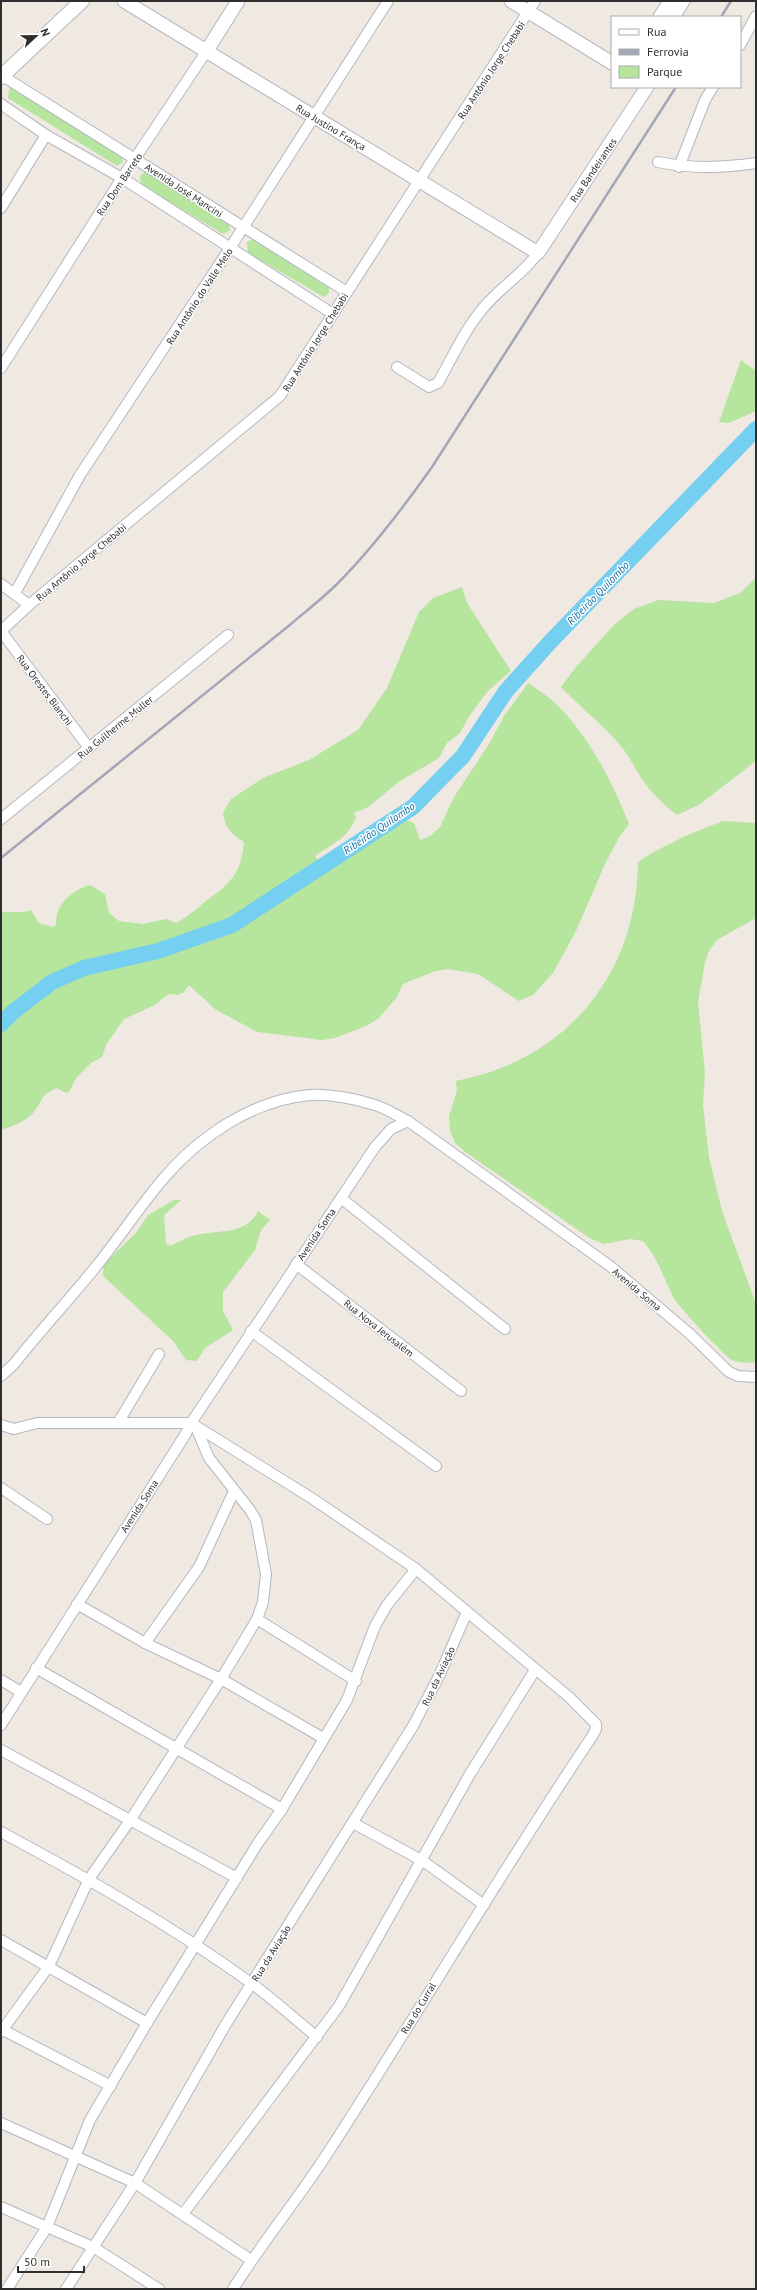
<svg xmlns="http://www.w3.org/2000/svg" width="757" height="2290" font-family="'PT Sans',sans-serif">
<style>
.green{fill:#b6e59e}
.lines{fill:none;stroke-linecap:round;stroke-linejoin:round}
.river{stroke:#75cff0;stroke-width:16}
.minor-casing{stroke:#b4b7c1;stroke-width:12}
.tertiary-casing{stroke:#b4b7c1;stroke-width:15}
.secondary-casing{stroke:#b4b7c1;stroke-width:16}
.minor{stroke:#fff;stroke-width:10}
.tertiary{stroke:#fff;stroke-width:13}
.secondary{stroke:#fff;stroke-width:14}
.rail{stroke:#a3a6b8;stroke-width:2.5}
.labels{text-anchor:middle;stroke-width:3;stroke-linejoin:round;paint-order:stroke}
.street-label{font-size:10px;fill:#2e2e2e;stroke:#fff}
.water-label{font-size:11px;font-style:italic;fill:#0d6fa3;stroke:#fff}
</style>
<rect width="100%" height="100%" fill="#efe9e1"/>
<g class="green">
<polygon points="15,85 122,156 123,162 117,166 8,98 9,89"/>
<polygon points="146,171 228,222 230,230 223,234 141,185 140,176"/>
<polygon points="254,239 329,285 329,293 324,297 248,253 247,242"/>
<polygon points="741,360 756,371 756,411 729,423 719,422"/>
<path d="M756,578V761L700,804L677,815C662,803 649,791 639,774C634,767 630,758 624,750C606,727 582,709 561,687L576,667L614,625L634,609L658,600L714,603L740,593Z"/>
<path d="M462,587L467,603L511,671L488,691L470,715L460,733L447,743L439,758L400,781L368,807L354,813L356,818C346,840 333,843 315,856L325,869L340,863L373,833L397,816L414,823L420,840L430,836L440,827L454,797L489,744L504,716L528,683C536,689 545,694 553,701C588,734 611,779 629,824L620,836L605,864L576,931L553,973L533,995L519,1001L478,974L448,969L435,971L403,984L397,997L378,1019L366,1026L335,1038L322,1040L257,1032L215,1009L189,985L184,992L178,995L169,994L153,1006L124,1019L106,1045L102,1057L91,1063L76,1078L69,1092L66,1093L57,1088C42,1094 44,1097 36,1109C28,1121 13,1126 1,1130V912H25L31,910L39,923L53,927L56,924C56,903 71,891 90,885L105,894L109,913L119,921L143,924L166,919L176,923C187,917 196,909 206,901C231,883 241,874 244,842C231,834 225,828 223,813L231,799L265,777L309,760L358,730L387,688L419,612L433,598Z"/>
<path d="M723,821L756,823V918L717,940L709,951L705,962L698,1002L705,1073L703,1105L709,1157L722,1211L756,1304V1362C748,1363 740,1363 732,1360C724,1356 681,1309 675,1300C664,1280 659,1259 643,1241L630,1239L604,1244L591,1239L465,1152L455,1143L450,1130L449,1116L457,1091L456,1081C566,1060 637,975 638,862L650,854L685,836Z"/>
<path d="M174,1200H181L164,1215L166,1243L170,1246C177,1243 184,1238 192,1236C214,1229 246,1237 258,1211L270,1220L261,1230L255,1250L223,1292V1311L233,1330L205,1348L197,1361L186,1360L173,1341L103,1276L104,1264L135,1234L148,1215Z"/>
</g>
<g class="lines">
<polyline class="river" points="1,1024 13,1012 52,982 84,968 158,951 232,925 413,807 463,756 506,691 551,641 756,429"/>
<defs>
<g id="minor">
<polyline points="740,45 756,16"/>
<polyline points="1,75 347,292"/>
<polyline points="1,104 46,135 122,178 333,314"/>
<path d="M658,162C691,169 723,168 756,163"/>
<polyline points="679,167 705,100 713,87"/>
<polyline points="1,208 46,135"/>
<path d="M397,367L429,387L438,383C452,358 465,329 484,307C501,287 523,274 538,253"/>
<polyline points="1,368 122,178 206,52"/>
<polyline points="1,584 29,605"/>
<polyline points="15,593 80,475 230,248 388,1"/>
<polyline points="1,631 29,605 280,396 535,1"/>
<polyline points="1,631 89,748"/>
<polyline points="1,819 228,635"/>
<polyline points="341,1198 505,1329"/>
<polyline points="296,1264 461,1391"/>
<polyline points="251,1331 436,1466"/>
<path d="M1,1376L14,1364C40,1331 68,1301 94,1269C118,1240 139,1207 164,1178C200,1136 253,1100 310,1095C331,1094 355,1099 375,1105C386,1108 397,1116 408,1121L610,1266L690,1334L729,1372L738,1376L756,1377"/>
<polyline points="118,1423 159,1354"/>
<path d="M1,1425L14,1429L37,1423H191L313,1499L416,1569L569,1697L596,1724V1729L591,1738C500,1873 418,2014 329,2151C299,2198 263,2241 233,2289"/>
<polyline points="1,1488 47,1519"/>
<polyline points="77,1604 145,1643 221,1679 323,1738"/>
<polyline points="257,1619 356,1681"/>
<polyline points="145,1643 199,1567 234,1491"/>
<polyline points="36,1668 282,1809"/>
<polyline points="1,1680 21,1692"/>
<polyline points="1,1725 185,1435 191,1423 375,1147 391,1129 408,1121"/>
<polyline points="1,1750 237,1878"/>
<polyline points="353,1823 423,1861 484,1905"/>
<path d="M1,1832C87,1878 172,1926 251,1983C274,2000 295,2019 317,2037"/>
<polyline points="1,1940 147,2023"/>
<polyline points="1,2029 111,2086"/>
<polyline points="1,2032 49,1966 89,1879 131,1819 221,1679 257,1619 263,1602 266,1574 256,1520 250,1510 209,1458 196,1427"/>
<polyline points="1,2123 135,2183 251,2260"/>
<polyline points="1,2207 93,2247 159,2289"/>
<polyline points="183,2214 339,2006 470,1774 535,1670"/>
<polyline points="7,2289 47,2227 90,2120 147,2023 258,1843 282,1809 347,1700 375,1626 387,1605 416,1569"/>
<polyline points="66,2289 135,2183 226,2024 413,1726 440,1674 467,1612"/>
</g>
<g id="tertiary">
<polyline points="124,1 538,253 647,87"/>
<polyline points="511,1 612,63"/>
<polyline points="660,17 670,1"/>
<polyline points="673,17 683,1"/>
<polyline points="206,52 238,1"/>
</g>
<polyline id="secondary" points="1,77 82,1"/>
</defs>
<use href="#minor" class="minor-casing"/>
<use href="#tertiary" class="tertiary-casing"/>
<use href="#secondary" class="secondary-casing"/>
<use href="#minor" class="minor"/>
<use href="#tertiary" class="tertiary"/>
<use href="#secondary" class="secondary"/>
<g class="rail">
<polyline points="721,17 731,1"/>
<path d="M1,858L291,624C306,611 323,598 337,584C373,548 403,508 432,467L676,87"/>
</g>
</g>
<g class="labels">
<g class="street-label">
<text transform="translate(491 70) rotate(-57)" y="4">Rua Antônio Jorge Chebabi</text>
<text transform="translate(331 127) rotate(31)" y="4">Rua Justino França</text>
<text transform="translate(593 170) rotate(-56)" y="4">Rua Bandeirantes</text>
<text transform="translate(119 184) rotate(-56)" y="4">Rua Dom Barreto</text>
<text transform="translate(184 190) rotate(33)" y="4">Avenida José Mancini</text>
<text transform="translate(199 296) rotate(-57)" y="4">Rua Antônio do Valle Melo</text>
<text transform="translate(315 342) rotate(-58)" y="4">Rua Antônio Jorge Chebabi</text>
<text transform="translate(81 562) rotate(-40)" y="4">Rua Antônio Jorge Chebabi</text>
<text transform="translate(45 690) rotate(53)" y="4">Rua Orestes Bianchi</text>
<text transform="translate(115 727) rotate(-39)" y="4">Rua Guilherme Muller</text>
<text transform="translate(316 1234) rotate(-56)" y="4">Avenida Soma</text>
<text transform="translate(637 1289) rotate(40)" y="4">Avenida Soma</text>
<text transform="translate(379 1328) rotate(38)" y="4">Rua Nova Jerusalém</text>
<text transform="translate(139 1506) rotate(-57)" y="4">Avenida Soma</text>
<text transform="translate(438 1676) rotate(-65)" y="4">Rua da Aviação</text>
<text transform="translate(271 1953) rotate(-58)" y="4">Rua da Aviação</text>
<text transform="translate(418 2008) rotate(-59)" y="4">Rua do Curral</text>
</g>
<g class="water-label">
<text transform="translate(598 593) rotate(-46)" y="4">Ribeirão Quilombo</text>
<text transform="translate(379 828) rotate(-34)" y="4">Ribeirão Quilombo</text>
</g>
</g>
<rect width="757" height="2290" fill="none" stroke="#2e2e2e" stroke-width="4"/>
<rect x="611" y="16" width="130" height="72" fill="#ffffff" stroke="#ababab"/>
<rect x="619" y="29" width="20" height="6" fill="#ffffff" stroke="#ababab"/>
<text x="647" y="36" font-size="12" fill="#2e2e2e">Rua</text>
<rect x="619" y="49" width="20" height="6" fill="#a3a6b8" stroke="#ababab"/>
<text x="647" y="56" font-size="12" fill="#2e2e2e">Ferrovia</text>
<rect x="619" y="66" width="20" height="12" fill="#b6e59e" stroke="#ababab"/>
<text x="647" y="76" font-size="12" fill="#2e2e2e">Parque</text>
<g transform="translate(36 36) rotate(68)" stroke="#ffffff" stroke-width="3" paint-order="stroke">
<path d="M0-3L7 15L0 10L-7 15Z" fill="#2e2e2e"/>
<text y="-6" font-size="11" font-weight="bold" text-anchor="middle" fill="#2e2e2e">N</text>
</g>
<path d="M18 2266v6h66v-6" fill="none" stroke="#2e2e2e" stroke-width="2"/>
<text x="24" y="2266" font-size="12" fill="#2e2e2e" stroke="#ffffff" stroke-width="3" paint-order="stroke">50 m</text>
</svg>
